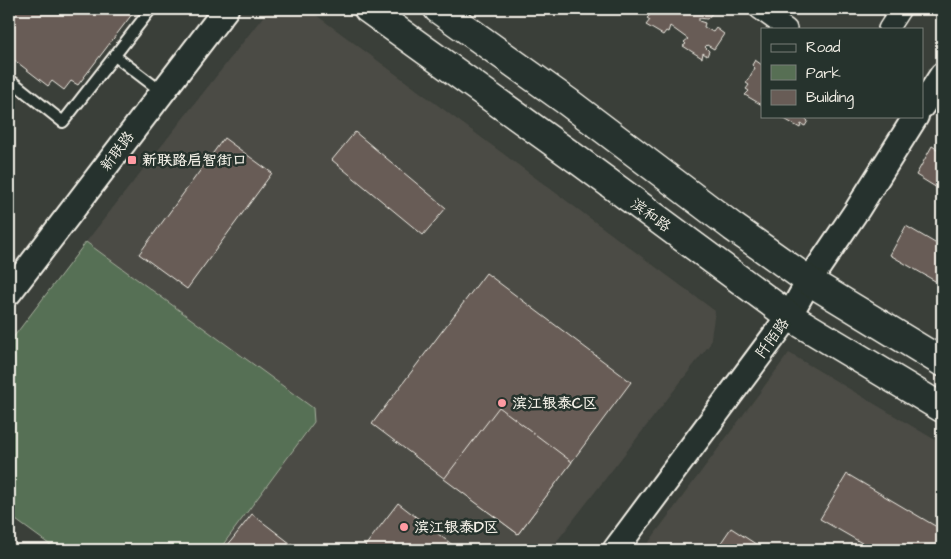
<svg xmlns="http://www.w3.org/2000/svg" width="951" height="559" font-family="'Architects Daughter','LXGW WenKai TC',sans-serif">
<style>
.built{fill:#4b4b45}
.green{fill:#576f54;stroke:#a6b09e}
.building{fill:#685c56;stroke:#f4f1e8}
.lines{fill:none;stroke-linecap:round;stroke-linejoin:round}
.service-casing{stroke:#f4f1e8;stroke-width:14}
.minor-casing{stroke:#f4f1e8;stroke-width:22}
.tertiary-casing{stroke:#f4f1e8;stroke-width:28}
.secondary-casing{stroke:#f4f1e8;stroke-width:31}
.service{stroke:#26332d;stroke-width:10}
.minor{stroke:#26332d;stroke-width:19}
.tertiary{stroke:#26332d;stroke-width:24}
.secondary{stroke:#26332d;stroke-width:28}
.poi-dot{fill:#ff9aa2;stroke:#26332d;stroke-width:2}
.labels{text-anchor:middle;stroke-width:5;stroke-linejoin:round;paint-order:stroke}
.street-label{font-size:15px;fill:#f4f1e8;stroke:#26332d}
.poi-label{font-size:15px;font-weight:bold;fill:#f4f1e8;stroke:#26332d;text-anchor:start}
</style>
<rect width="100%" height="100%" fill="#3a3f39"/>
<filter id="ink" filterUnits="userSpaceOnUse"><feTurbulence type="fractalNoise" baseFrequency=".02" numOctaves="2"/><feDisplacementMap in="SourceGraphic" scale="10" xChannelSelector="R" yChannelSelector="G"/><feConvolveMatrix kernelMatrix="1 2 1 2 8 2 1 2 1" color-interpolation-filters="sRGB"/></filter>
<g filter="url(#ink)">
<g class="built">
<polygon points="269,9 308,9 715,311 710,344 550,550 219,550 314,422 86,242"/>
<polygon points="789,353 942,444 942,550 643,550"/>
</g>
<polygon class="green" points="86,242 313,408 314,422 219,550 57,550 9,515 9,343"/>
<g class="building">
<polygon points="9,9 136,9 78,85 71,81 64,90 52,81 48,86 9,56"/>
<polygon points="650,9 714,9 715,10 707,19 699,18 699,21 705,23 704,27 713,32 716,28 724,34 714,49 707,45 705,47 709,51 707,56 703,53 702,58 683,46 686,44 684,42 688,39 670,26 668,32 666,31 663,35 646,25 650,20 647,18 651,14 648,13"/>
<polygon points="755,60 762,65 762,105 745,95 749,91 746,89 749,85 746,83 755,68 752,65"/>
<polygon points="805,116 804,117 808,121 805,126 801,124 800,128 781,117"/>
<polygon points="355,132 446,208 423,235 332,160"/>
<polygon points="224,138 272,173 187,289 139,254"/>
<polygon points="932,146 942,152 942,191 916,175"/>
<polygon points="906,226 942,247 942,285 890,255"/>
<polygon points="486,273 631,382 518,534 372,424"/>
<polygon points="499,407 572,462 518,534 444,479"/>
<polygon points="847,474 942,530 942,550 874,550 820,519"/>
<polygon points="398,503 459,550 362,550"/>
<polygon points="252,514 299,550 224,550"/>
<polygon points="731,528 765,550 716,550"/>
</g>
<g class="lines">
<defs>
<g id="service">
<polyline points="115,56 162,92"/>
<polyline points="9,79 63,122 151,9"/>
</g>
<g id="minor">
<polyline points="759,9 787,29"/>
<polyline points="888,29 901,9"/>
</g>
<g id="tertiary">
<polyline points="922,106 942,75"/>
<polyline points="9,293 226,9"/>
<polyline points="615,550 789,316 809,281 857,210 916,116"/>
</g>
<g id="secondary">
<polyline points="368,9 582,163 789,316 942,408"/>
<polyline points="438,9 568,102 733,227 809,281 942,362"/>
</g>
</defs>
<use href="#service" class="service-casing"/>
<use href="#minor" class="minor-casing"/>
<use href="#tertiary" class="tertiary-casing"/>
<use href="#secondary" class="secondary-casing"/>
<use href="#service" class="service"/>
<use href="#minor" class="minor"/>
<use href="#tertiary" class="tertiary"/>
<use href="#secondary" class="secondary"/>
</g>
</g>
<g class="poi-dot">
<rect x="127" y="155" width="10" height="10" rx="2.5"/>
<circle cx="502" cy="403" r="5"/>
<circle cx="404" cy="527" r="5"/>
</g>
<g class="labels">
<g class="street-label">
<text transform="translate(117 151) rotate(-53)" y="5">新联路</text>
<text transform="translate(651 215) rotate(36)" y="5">滨和路</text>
<text transform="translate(772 338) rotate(-54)" y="5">阡陌路</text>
</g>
<g class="poi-label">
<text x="142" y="165">新联路启智街口</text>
<text x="512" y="408">滨江银泰C区</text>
<text x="414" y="532">滨江银泰D区</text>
</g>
</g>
<rect width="951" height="559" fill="none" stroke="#26332d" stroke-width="30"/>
<rect x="15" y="15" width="921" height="529" fill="none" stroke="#f4f1e8" stroke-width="2" filter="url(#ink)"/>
<rect x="761" y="28" width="162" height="90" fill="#26332d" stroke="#787f78"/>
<rect x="771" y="44" width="25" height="8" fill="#26332d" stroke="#787f78"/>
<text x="806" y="52" font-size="15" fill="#f4f1e8">Road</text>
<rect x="771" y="65" width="25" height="15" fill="#576f54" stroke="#787f78"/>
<text x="806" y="78" font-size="15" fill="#f4f1e8">Park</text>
<rect x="771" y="90" width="25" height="15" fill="#685c56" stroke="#787f78"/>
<text x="806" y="102" font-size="15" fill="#f4f1e8">Building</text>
</svg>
